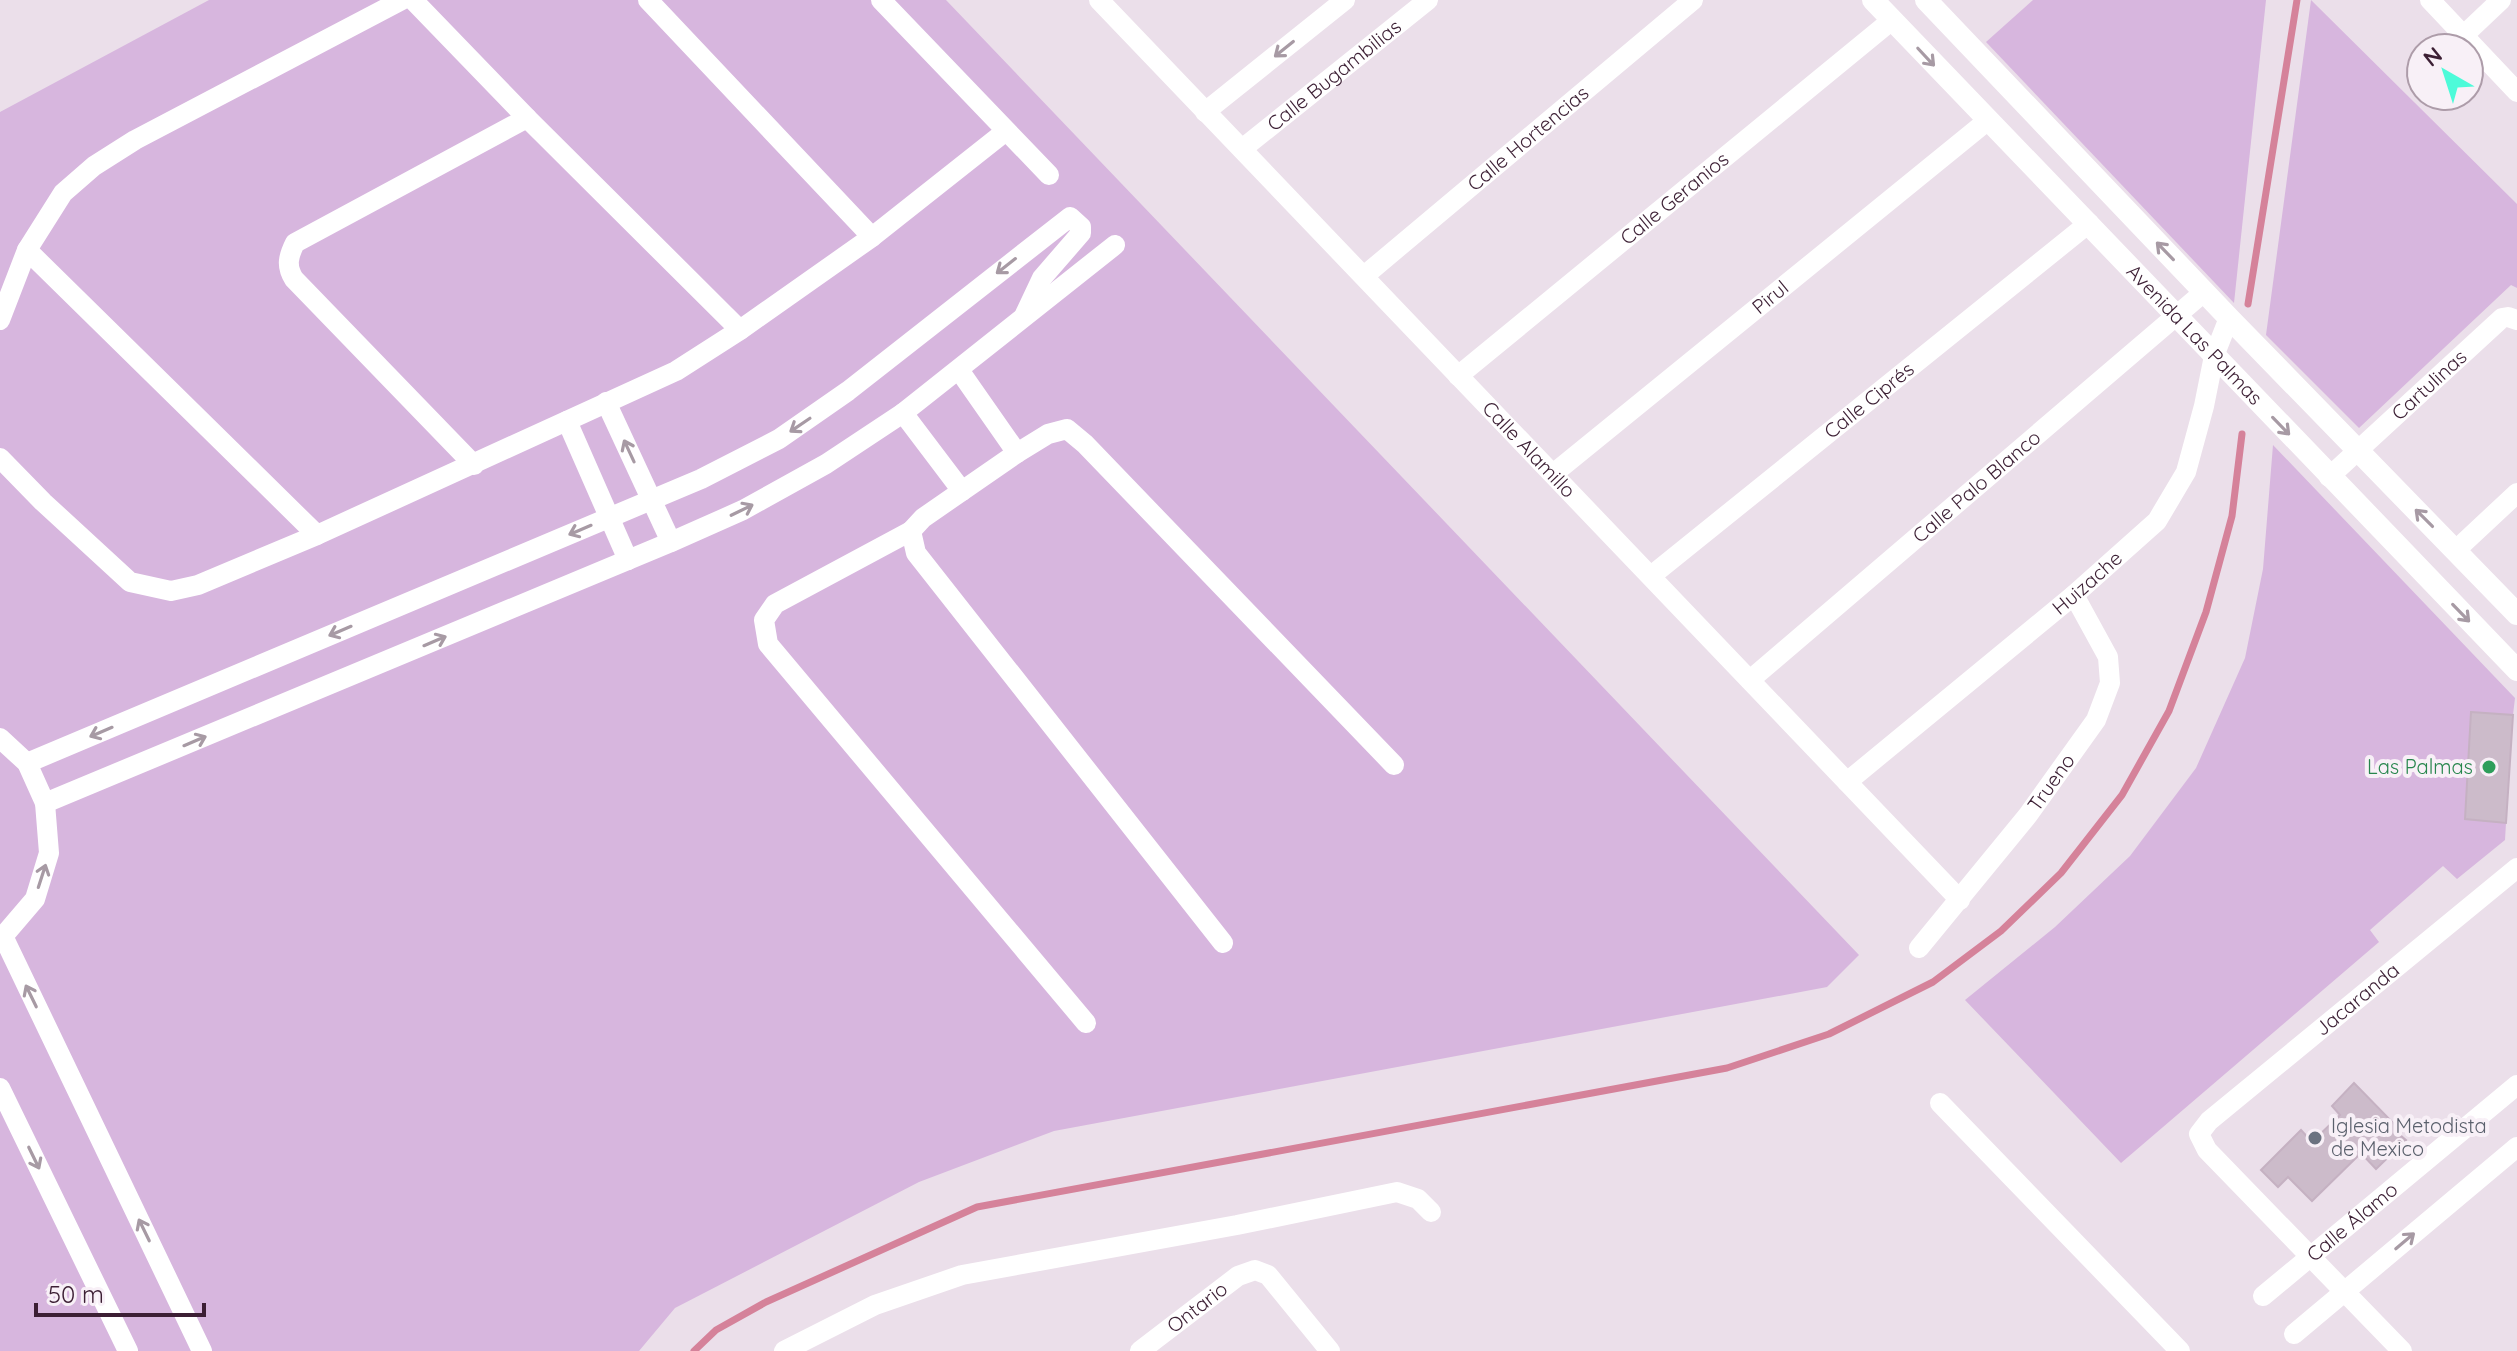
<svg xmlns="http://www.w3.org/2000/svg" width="2517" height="1351" font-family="Quicksand,sans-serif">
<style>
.green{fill:#d7b6de}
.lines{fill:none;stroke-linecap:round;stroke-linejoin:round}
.stream{stroke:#d5829a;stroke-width:7}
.building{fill:#ccbbca;stroke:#c5b1c2;stroke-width:2}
.minor{stroke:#fff;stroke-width:20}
.tertiary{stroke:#fff;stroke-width:22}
.oneway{stroke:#a79aa4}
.leisure-dot{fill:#2e9e5b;stroke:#f8f0f7;stroke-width:3}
.worship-dot{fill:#6b7280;stroke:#f8f0f7;stroke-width:3}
.labels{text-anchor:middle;stroke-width:8;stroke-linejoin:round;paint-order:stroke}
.street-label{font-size:20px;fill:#3c1f34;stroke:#f8f0f7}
.leisure-label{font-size:20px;fill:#27864d;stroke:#f8f0f7;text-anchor:end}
.worship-label{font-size:20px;fill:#5b616d;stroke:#f8f0f7;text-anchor:start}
</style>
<rect width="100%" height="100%" fill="#ebdfea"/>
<g class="green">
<polygon points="209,0 946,0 1859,955 1827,987 1054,1131 919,1182 675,1308 639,1351 0,1351 0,112"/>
<polygon points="2033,0 2266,0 2234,303 1986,42"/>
<polygon points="2311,0 2517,204 2517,288 2511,285 2359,428 2266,335"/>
<polygon points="2273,445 2515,698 2513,715 2471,712 2465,818 2506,823 2505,840 2457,879 2443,866 2370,930 2379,942 2121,1163 1965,1000 2055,927 2130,856 2196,768 2245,658 2263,569"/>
</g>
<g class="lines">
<g class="stream">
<polyline points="2248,304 2297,0"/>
<polyline points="694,1351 716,1330 766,1302 977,1207 1727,1068 1829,1034 1933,982 2001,931 2061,873 2122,795 2169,711 2206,612 2232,516 2242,434"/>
</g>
</g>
<g class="building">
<polygon points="2471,712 2513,715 2506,823 2465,819"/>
<polygon points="2354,1083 2402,1132 2400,1135 2406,1140 2376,1169 2361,1153 2312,1201 2288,1177 2278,1187 2261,1170 2301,1130 2312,1142 2340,1115 2332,1106"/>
</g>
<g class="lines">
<g class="minor">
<polyline points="413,0 527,118"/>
<polyline points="648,0 872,237"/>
<polyline points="881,0 1049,175"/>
<path id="s1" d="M1099,0L1960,900"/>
<polyline points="2430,0 2517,92"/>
<polyline points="2464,35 2501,0"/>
<polyline points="1205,112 1345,0"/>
<path id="s2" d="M1242,149L1428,0"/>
<polyline points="27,250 317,535"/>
<path id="s3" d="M1364,276L1693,0"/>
<polyline points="0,320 27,250 63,193 94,166 135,140 402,0"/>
<polyline points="959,370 1017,453 1048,434 1067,429 1085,444 1394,765"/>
<path id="s4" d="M1458,376L1892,20"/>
<polyline points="606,402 671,542"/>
<polyline points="903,413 962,491 923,518 911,531 916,553 1223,943"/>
<polyline points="567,421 628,560"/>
<polyline points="0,458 43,502 130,582 171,591 198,585 317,535 676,371 740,330 872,237 1006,131"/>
<path d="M474,465L294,279C286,266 288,257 295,243L527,118L740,330"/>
<path id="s5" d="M1553,474L1987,121"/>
<path id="s6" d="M2329,477L2502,318L2508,317L2517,320"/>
<polyline points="962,491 1017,453"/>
<polyline points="911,531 775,604 764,620 768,644 1086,1023"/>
<polyline points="2456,550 2517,493"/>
<path id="s7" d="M1651,576L2089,223"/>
<path id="s8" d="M1750,680L2204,292"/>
<polyline points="0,738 27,763 45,803 49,853 35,899 0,940"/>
<polyline points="27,763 701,479 779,439 848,391 1070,217 1081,227 1081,233 1042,278 1025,314"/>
<path id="s9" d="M1847,782L2074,595L2157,521L2186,472L2204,406L2214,356L2229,318"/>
<polyline points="45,803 671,542 743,510 826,464 903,413 1115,245"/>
<polyline points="4,938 202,1351"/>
<path id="s10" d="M1919,948L2028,815L2096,720L2110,683L2108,657L2074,595"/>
<polyline points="0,1088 128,1351"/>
<polyline points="1940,1103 2180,1351"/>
<path id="s11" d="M2263,1296L2517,1085"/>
<polyline points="2294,1334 2517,1147"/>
<polyline points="784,1351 875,1305 962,1275 1237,1225 1397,1192 1418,1199 1431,1212"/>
<path id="s12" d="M1140,1351L1238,1276L1255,1270L1268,1275L1330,1351"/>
<path id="s13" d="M2402,1351L2207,1150L2199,1134L2209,1121L2517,868"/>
</g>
<g class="tertiary">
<path id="s14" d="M1873,0L2517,670"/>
<polyline points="1926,0 2229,318 2517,614"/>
</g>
</g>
<defs><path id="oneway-shaft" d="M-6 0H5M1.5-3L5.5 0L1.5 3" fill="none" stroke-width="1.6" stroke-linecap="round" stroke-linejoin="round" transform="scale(2)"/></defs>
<g class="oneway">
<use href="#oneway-shaft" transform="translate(1284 49) rotate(141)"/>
<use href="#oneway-shaft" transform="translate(1926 57) rotate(47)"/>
<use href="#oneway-shaft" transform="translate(2165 251) rotate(-134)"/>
<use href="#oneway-shaft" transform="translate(1006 266) rotate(142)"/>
<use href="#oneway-shaft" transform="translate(800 425) rotate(146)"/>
<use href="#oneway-shaft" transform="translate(2281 426) rotate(46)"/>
<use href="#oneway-shaft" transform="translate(629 451) rotate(-115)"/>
<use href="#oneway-shaft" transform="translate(742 510) rotate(-26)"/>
<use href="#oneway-shaft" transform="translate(2424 518) rotate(-135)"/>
<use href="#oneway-shaft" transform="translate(580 530) rotate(157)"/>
<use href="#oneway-shaft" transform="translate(2461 613) rotate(46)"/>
<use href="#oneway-shaft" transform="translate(340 631) rotate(157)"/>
<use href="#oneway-shaft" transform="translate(435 641) rotate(-23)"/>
<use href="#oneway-shaft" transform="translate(101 732) rotate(157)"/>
<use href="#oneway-shaft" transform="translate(195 741) rotate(-23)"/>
<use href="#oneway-shaft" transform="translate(42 876) rotate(-72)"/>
<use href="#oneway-shaft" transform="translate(31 996) rotate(-116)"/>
<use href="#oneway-shaft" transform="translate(34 1158) rotate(64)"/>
<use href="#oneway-shaft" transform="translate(144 1230) rotate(-116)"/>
<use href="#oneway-shaft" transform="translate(2405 1241) rotate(-40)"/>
</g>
<circle class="leisure-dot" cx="2489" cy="767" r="8"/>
<circle class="worship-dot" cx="2315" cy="1138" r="8"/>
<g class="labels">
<g class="street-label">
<text dy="7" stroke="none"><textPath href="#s2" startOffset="118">Calle Bugambilias</textPath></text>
<text dy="7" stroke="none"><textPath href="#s3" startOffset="214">Calle Hortencias</textPath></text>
<text dy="7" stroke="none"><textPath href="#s4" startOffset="280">Calle Geranios</textPath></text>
<text dy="7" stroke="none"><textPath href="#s5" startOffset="280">Pirul</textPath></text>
<text dy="7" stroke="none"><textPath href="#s14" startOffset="464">Avenida Las Palmas</textPath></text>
<text dy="7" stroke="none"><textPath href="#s6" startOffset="136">Cartulinas</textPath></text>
<text dy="7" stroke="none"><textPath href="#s7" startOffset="280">Calle Ciprés</textPath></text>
<text dy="7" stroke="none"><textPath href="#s1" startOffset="622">Calle Alamillo</textPath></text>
<text dy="7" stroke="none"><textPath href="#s8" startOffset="298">Calle Palo Blanco</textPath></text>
<text dy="7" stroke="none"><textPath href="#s9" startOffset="312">Huizache</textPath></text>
<text dy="7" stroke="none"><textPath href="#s10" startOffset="212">Trueno</textPath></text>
<text dy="7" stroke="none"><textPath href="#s13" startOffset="506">Jacaranda</textPath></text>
<text dy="7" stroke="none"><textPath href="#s11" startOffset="116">Calle Álamo</textPath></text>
<text dy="7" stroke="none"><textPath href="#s12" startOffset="72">Ontario</textPath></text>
</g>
<g class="leisure-label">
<text x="2473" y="774">Las Palmas</text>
</g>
<g class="worship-label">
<text x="2331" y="1133">Iglesia Metodista<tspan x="2331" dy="23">de Mexico</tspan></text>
</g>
</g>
<g transform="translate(2445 72) rotate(321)"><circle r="38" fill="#f8f0f7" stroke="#ad9ca9" stroke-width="2"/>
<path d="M0-6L14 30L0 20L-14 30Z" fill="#4dfbd9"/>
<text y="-12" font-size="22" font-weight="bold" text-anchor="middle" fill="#3c1f34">N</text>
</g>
<path d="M36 1303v12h168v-12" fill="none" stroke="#3c1f34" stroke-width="4"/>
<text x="48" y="1303" font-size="24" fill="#3c1f34" stroke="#f8f0f7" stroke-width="6" paint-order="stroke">50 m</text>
</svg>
